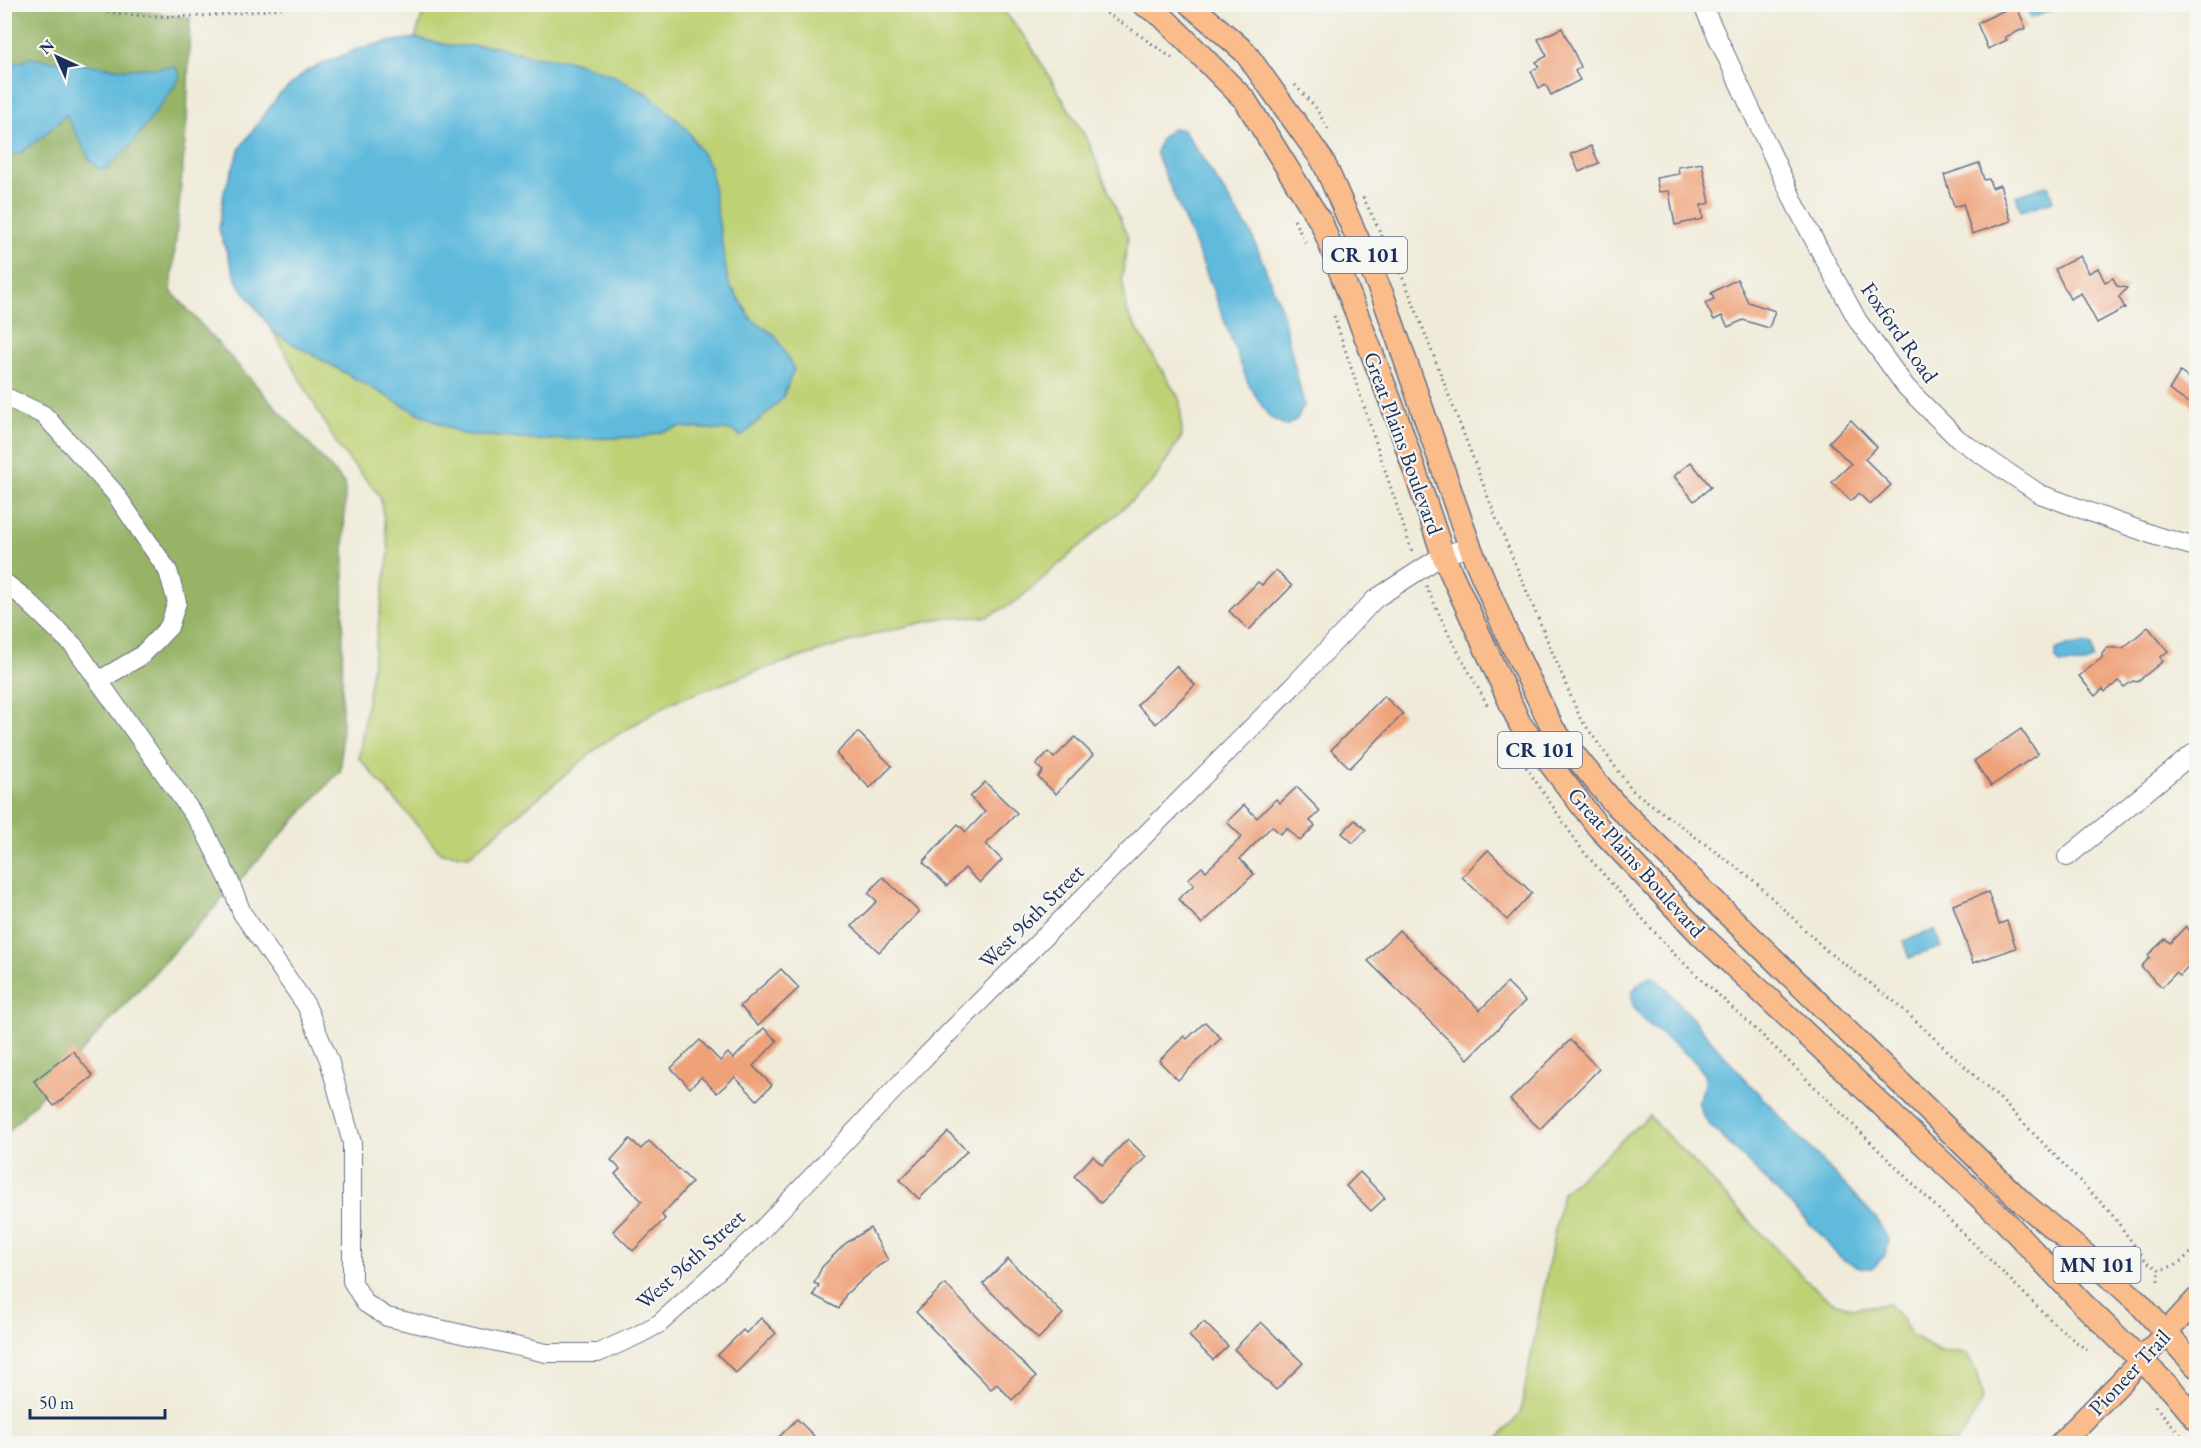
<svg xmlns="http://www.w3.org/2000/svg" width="2201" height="1448" font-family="'EB Garamond',serif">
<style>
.green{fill:#bed174;stroke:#6c8069;stroke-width:1.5}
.forest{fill:#96b366;stroke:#587162;stroke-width:1.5}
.water{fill:#5ebadc;stroke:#3c749d;stroke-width:1.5}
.building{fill:#efa178}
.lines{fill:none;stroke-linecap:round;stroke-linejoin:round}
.minor-casing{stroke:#667189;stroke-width:20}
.major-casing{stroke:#667189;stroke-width:25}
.path{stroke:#667189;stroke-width:3;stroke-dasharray:1.5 4.5;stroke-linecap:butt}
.minor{stroke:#fff;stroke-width:18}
.major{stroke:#fabc8b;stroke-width:22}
.labels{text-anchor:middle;stroke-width:4.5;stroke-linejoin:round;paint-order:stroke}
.shield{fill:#f6f6f2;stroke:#5d6b8a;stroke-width:1.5}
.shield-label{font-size:21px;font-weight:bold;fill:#1b2f5e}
.street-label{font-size:22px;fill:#1b2f5e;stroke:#f6f6f2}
</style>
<rect width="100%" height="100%" fill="#f6f6f2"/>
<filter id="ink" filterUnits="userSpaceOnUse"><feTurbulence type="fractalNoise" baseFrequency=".0167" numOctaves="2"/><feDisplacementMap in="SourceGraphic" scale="12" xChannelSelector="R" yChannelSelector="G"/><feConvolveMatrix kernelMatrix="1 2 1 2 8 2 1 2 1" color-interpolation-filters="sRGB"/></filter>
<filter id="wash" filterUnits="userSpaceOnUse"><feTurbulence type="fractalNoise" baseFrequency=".008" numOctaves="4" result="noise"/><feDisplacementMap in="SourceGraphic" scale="24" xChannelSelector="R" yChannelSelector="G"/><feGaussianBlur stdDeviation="1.35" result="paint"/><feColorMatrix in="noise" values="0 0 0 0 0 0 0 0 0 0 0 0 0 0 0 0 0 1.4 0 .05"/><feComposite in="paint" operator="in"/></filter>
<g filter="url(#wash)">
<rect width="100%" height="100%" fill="#f0ebd9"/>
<g class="green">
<polygon points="474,4 999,5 1028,41 1088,141 1128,238 1122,279 1128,314 1180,400 1182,436 1153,482 1017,601 987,617 942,618 878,633 760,670 672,702 602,744 469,856 441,853 359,758 389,551 380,496 339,448 274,333 406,407 462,434 535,440 642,437 679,427 735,431 741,437 775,335 752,320 728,282 722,247 648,94 610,74 567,60 532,56 492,46 452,46 415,38 423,14"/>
<polygon points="1649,1116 1806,1280 1829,1300 1852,1308 1888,1304 1902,1318 1912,1336 1940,1352 1967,1354 1978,1374 1983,1399 1966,1430 1955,1443 1494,1443 1520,1414 1562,1193"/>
</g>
<polygon class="forest" points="5,5 102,5 190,18 187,120 171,291 345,484 341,770 5,1135"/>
<g class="water">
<polygon points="2025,5 2065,5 2031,18"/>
<polygon points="415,38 452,46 492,46 532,56 567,60 610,74 648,94 686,128 710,166 728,282 752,320 775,335 794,369 782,399 741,437 735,431 679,427 643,437 535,440 462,434 406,407 274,333 237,282 219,230 224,192 240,148 279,95 308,70 360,48 382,43"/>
<polygon points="30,58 123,69 175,67 180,75 178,81 130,147 106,169 99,169 90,160 66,115 42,137 20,153 5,156 5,64 22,62"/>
<polygon points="1173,128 1184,130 1251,233 1281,308 1304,405 1297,419 1286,426 1269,417 1248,383 1203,264 1156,153 1161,138"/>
<polygon points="2048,185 2053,201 2021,211 2016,196"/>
<path d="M2084,643L2092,646L2093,659L2085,664H2060L2056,659V650C2064,643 2075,648 2084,643Z"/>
<polygon points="1935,930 1941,947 1909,958 1903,941"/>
<path d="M1651,976L1665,987L1742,1076L1876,1218L1889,1241L1885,1255L1873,1268C1849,1269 1836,1256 1823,1237L1709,1124L1702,1114L1698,1101C1701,1094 1706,1087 1705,1079C1702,1048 1587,1008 1651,976Z"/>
</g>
<g id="blocks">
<g class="building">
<polygon points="2016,5 2026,28 2005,37 2007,40 1988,49 1977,23"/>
<polygon points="1562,28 1581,67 1575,71 1580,80 1551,95 1546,85 1539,88 1531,71 1539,67 1536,62 1547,56 1538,39"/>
<polygon points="1591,146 1599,163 1579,172 1571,154"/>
<polygon points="1702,163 1710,203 1701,205 1703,219 1675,225 1669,191 1659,192 1656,178 1679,174 1678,167"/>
<polygon points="1979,163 1984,180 1989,179 1992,188 2000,185 2011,221 1972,234 1963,204 1954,207 1944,175"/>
<polygon points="2080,256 2089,273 2098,268 2105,282 2113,278 2117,286 2127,288 2119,297 2125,308 2097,323 2081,293 2070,299 2055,269"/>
<polygon points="1737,279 1748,302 1775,311 1769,328 1743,320 1728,327 1722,316 1714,320 1705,303 1714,299 1711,293"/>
<polygon points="2180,372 2196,383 2196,408 2169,390"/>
<polygon points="1851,420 1877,447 1865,459 1891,485 1870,505 1859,493 1851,501 1832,482 1851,464 1829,442"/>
<polygon points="1691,462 1711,487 1694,501 1674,476"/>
<polygon points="1276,570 1292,586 1249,630 1229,611 1258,582 1262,585"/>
<polygon points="2148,627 2168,651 2160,657 2163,661 2137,682 2133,681 2124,687 2119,681 2105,692 2103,689 2095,696 2079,676 2102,658 2102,654 2107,648 2123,648"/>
<polygon points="1176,666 1195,685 1156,724 1137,705"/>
<polygon points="1384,696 1403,714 1350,768 1331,750"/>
<polygon points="2021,729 2038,754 1991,786 1974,761"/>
<polygon points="858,732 892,766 870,788 836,754"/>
<polygon points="1075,737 1093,755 1056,794 1038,777 1043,771 1036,765 1048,752 1054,758"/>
<polygon points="985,782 1017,813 986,844 1002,860 980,883 965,868 947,886 923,862 958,824 966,832 985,812 970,797"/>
<polygon points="1297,787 1320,811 1310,821 1315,826 1300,841 1287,828 1280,834 1272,826 1240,859 1254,874 1202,924 1178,899 1194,885 1188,879 1202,867 1206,871 1242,837 1227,822 1244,805 1257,818 1276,799 1280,803"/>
<polygon points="1355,820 1366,830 1353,843 1342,833"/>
<polygon points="1488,850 1532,893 1507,920 1462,877"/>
<polygon points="883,877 919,912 879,952 852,926 877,901 868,893"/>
<polygon points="1988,892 1999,924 2007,921 2016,948 1973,963 1953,905"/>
<polygon points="2186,926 2196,937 2196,959 2180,976 2176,973 2162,987 2141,967 2150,957 2148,955 2165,939 2170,943"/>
<polygon points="1399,930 1480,1010 1507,983 1525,1001 1468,1059 1368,961"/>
<polygon points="781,969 799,988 758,1026 740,1006"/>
<polygon points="1205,1022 1221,1038 1178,1080 1159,1061 1184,1036 1187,1039"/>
<polygon points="764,1028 777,1041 753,1066 772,1085 757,1100 735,1077 717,1093 701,1077 690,1088 671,1068 700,1040 720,1061 728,1053 733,1059"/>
<polygon points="1570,1040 1599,1069 1540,1129 1510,1100"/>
<polygon points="73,1051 93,1076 54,1106 34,1081"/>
<polygon points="948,1132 967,1151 919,1199 900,1180"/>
<polygon points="630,1139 641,1149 649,1141 692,1182 662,1215 665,1219 633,1251 613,1231 642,1201 615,1174 620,1169 611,1160"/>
<polygon points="1128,1139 1146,1157 1101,1203 1074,1176 1093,1156 1102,1165"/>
<polygon points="1360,1172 1385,1198 1371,1211 1346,1186"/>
<polygon points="870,1228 888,1260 877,1267 846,1294 839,1309 813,1295 819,1285 814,1283 822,1267 846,1243"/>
<polygon points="1008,1259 1063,1314 1038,1339 983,1284"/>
<polygon points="945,1284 1036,1377 1012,1400 997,1384 991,1389 916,1312"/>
<polygon points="761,1318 776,1333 736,1373 718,1355 743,1330 746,1333"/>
<polygon points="1204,1322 1228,1346 1213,1360 1189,1336"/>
<polygon points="1261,1322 1303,1363 1276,1390 1234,1349"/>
<polygon points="797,1419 821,1443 773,1443"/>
</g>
</g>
</g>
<g filter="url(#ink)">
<use href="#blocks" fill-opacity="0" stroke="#667189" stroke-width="1.5"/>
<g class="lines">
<defs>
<g id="minor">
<polyline points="1702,4 1796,206 1820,251 1858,321 1906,387 1958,439 2040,494 2156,536 2196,547"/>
<polyline points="4,399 8,398 44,415 114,492 168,571 177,602 169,627 141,656 98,681"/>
<polyline points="4,582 22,596 74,646 203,828 229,880 242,913 306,1005 329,1060 352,1143 352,1281 365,1303 387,1317 546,1353 598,1353 638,1335 660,1323 752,1240 925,1057 1293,686 1375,599 1443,555 1470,547"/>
<polyline points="2067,857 2196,751"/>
</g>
<g id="major">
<polyline points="1143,4 1162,16 1245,100 1322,224 1397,418 1443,555 1520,724 1599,828 1703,937 2003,1219 2083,1304 2172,1390 2196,1419"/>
<polyline points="1190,4 1245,52 1323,161 1383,296 1470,547 1506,632 1553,729 1612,801 2023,1203 2088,1257 2138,1302 2196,1366"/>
<polyline points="2060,1444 2122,1381 2196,1300"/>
</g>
</defs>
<use href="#minor" class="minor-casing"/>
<use href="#major" class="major-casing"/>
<g class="path">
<path d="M66,4C145,24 227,17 307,4"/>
<polyline points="1091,4 1121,22 1172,58"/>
<polyline points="1295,85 1316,108 1330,133"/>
<polyline points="1363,197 1407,287 1498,523 1580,718 1632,790 1751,878 1828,952 1895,1002 2000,1099 2110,1212 2146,1261 2160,1270 2176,1265 2196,1249"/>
<polyline points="1294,220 1307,246"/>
<polyline points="1334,316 1413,555"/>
<polyline points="1426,586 1452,641 1489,708"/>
<polyline points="1526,767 1583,851 1673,953 1763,1036 2057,1326 2089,1352"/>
<polyline points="2158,1281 2160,1270"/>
<polyline points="2155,1406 2176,1429"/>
<polyline points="2180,1434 2189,1444"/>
</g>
<use href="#minor" class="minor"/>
<use href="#major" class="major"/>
</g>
</g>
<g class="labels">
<g class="shield">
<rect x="1323" y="237" width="84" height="36" rx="4.5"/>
<rect x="1498" y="732" width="84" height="36" rx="4.5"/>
<rect x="2053.5" y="1247" width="87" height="36" rx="4.5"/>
</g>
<g class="shield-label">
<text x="1365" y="262">CR 101</text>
<text x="1540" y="757">CR 101</text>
<text x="2097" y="1272">MN 101</text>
</g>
<g class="street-label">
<text transform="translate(1900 332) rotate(55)" y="8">Foxford Road</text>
<text transform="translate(1404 443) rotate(70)" y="8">Great Plains Boulevard</text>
<text transform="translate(1637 862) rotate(48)" y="8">Great Plains Boulevard</text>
<text transform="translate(1031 916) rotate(-45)" y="8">West 96th Street</text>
<text transform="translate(690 1259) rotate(-42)" y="8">West 96th Street</text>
<text transform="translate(2129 1372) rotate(-47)" y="8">Pioneer Trail</text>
</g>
</g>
<rect width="2201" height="1448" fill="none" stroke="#f6f6f2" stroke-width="24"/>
<g transform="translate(57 57) rotate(315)" stroke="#f6f6f2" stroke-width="4.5" paint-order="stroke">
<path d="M0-4.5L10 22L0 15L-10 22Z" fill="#1b2f5e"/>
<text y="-9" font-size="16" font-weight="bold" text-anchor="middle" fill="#1b2f5e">N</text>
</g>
<path d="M30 1409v9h135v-9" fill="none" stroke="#1b2f5e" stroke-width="3"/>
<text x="39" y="1409" font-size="18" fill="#1b2f5e" stroke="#f6f6f2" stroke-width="4.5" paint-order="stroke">50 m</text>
</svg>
